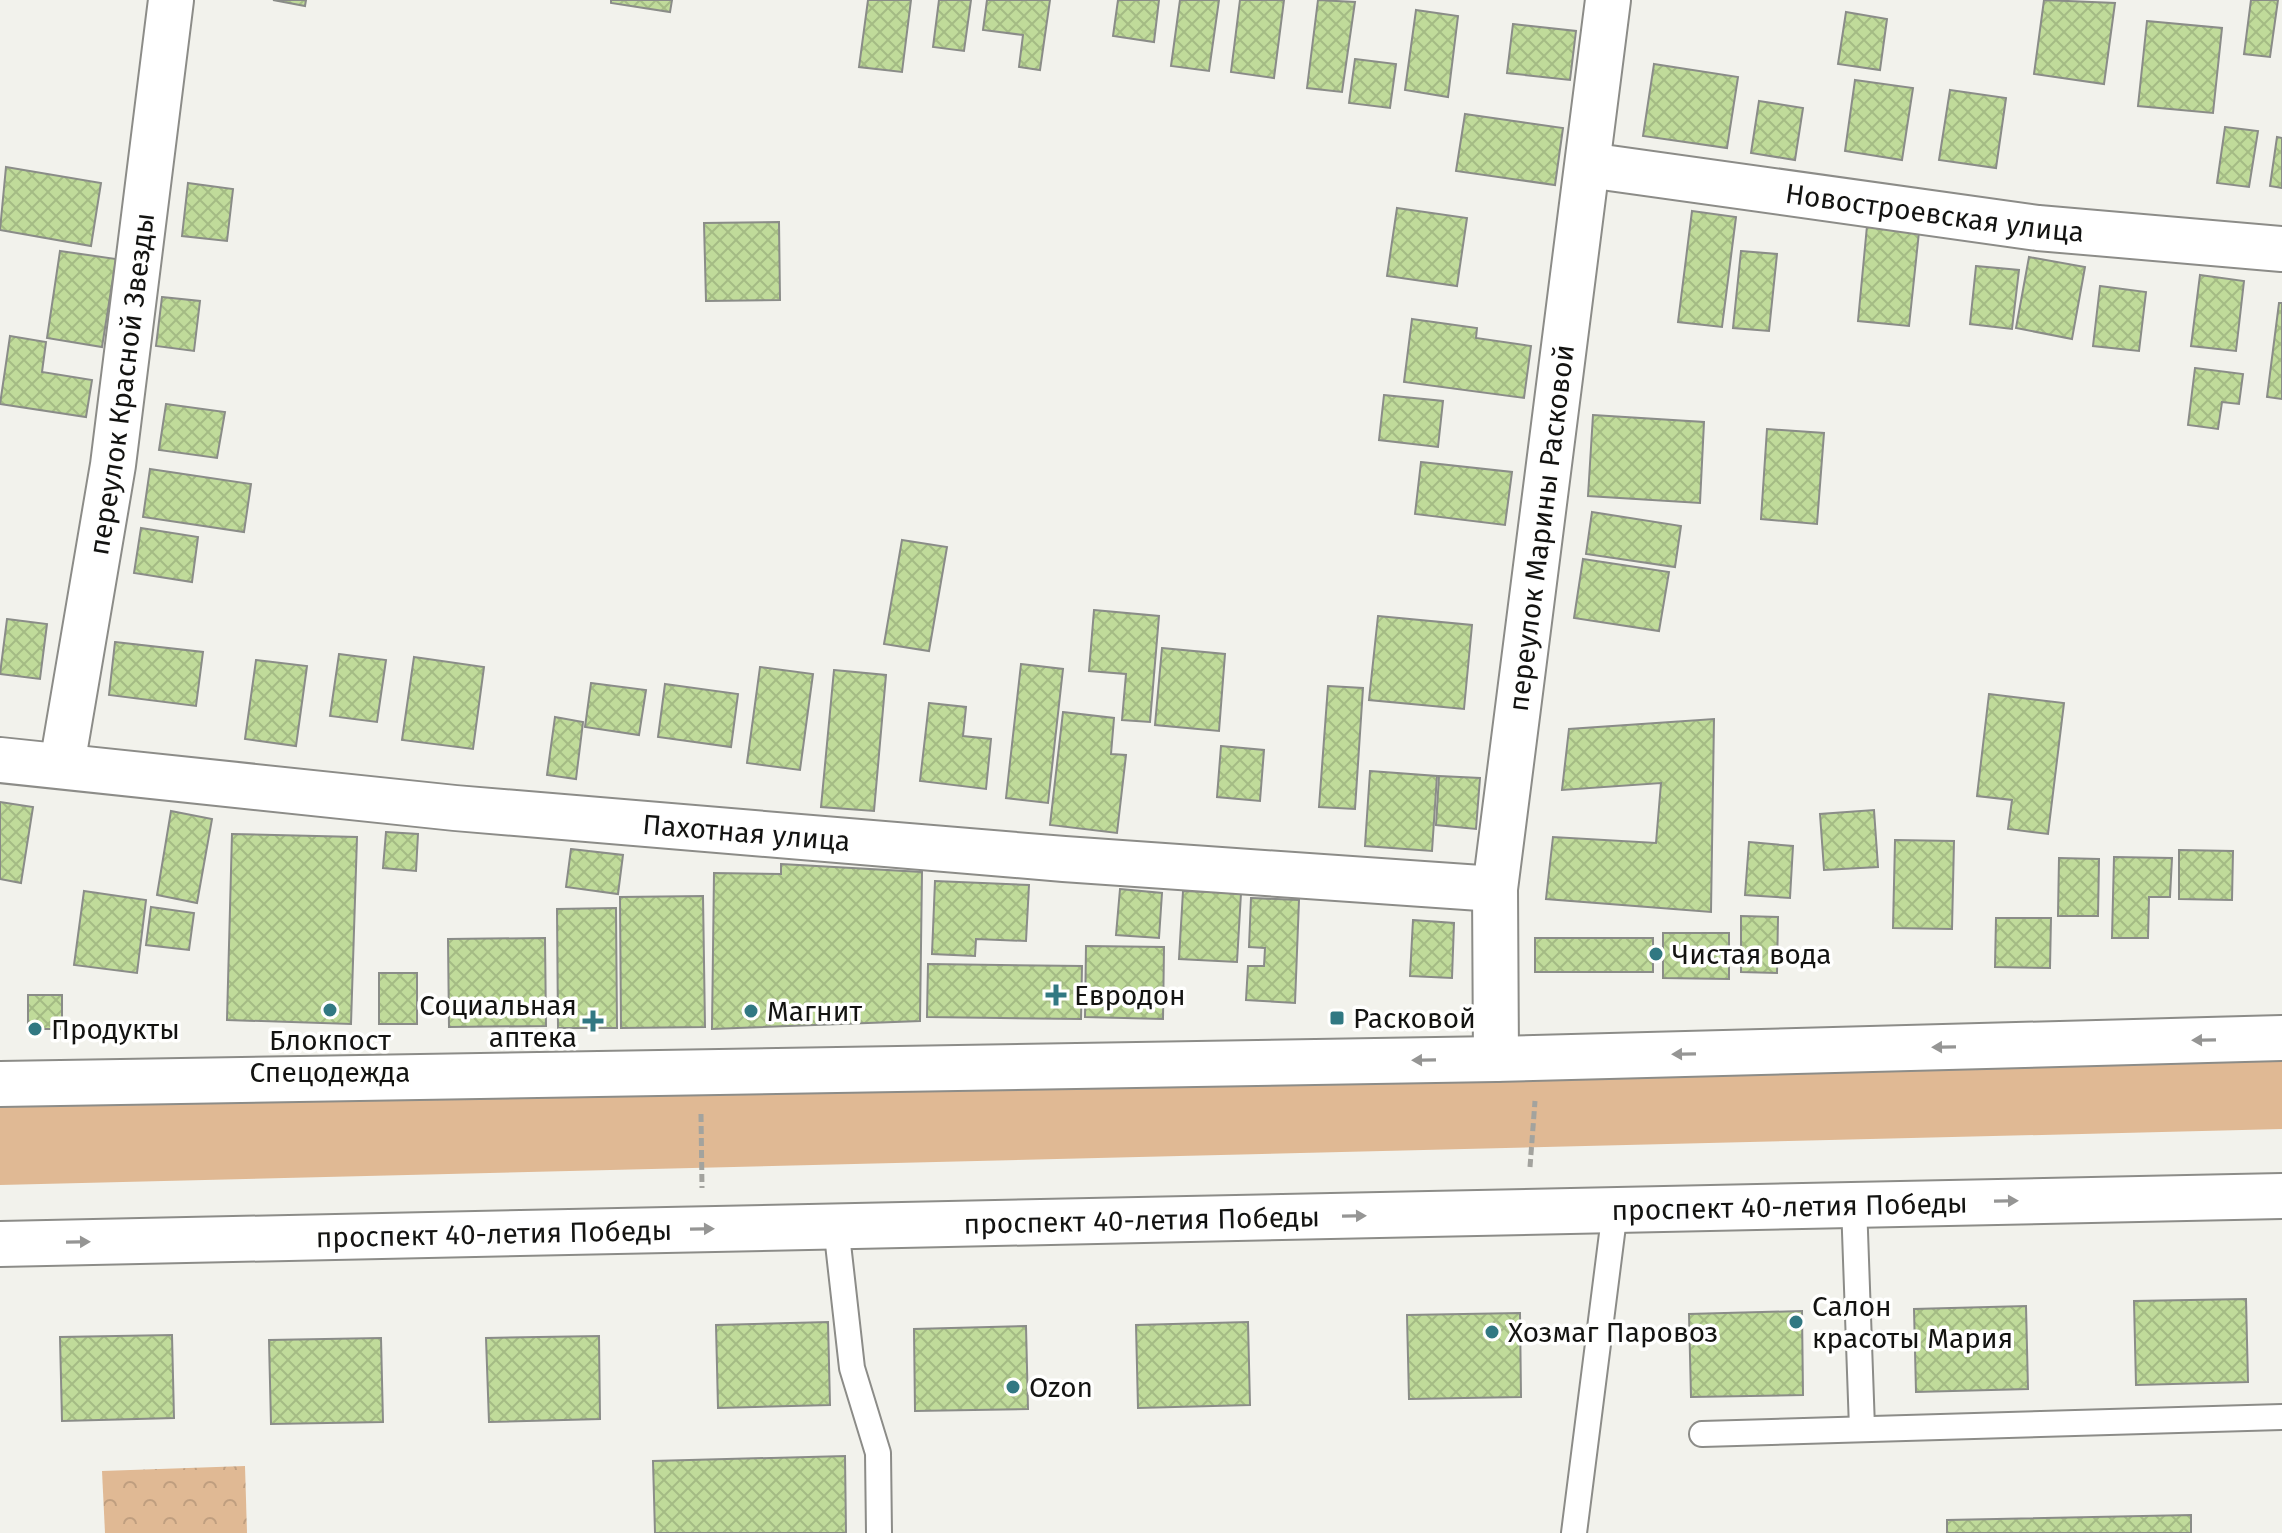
<svg xmlns="http://www.w3.org/2000/svg" width="2282" height="1533" font-family="'Fira Sans',sans-serif">
<style>
.grass{fill:#e0b994}
.forest{fill:url(#forest-crowns)}
.building{fill:url(#building-cross-hatch);stroke:#8a8c88;stroke-width:2}
.lines{fill:none;stroke-linecap:round;stroke-linejoin:round}
.lane-casing{stroke:#8c8c88;stroke-width:28}
.street-casing{stroke:#8c8c88;stroke-width:48}
.secondary-casing{stroke:#8c8c88;stroke-width:48}
.path{stroke:#a3a39e;stroke-width:5;stroke-dasharray:8 4;stroke-linecap:butt}
.lane{stroke:#fff;stroke-width:24}
.street{stroke:#fff;stroke-width:44}
.secondary{stroke:#fff;stroke-width:44}
.oneway{fill:#959594}
.poi-dot{fill:#317882;stroke:#fffffe;stroke-width:3}
.labels{text-anchor:middle;stroke-width:7;stroke-linejoin:round;paint-order:stroke}
.street-label{font-size:28px;fill:#131311;stroke:#fffffe}
.poi-label{font-size:28px;fill:#131311;stroke:#fffffe;text-anchor:start}
</style>
<defs>
<pattern id="forest-crowns" width="20" height="18" patternUnits="userSpaceOnUse" patternTransform="scale(2)"><rect width="20" height="18" fill="#e0b994"/><path d="M2 6a3 3 0 1 1 6 0M12 15a3 3 0 1 1 6 0" fill="none" stroke="#bf9e7f"/></pattern>
<pattern id="building-cross-hatch" width="8" height="8" patternUnits="userSpaceOnUse" patternTransform="scale(2)"><rect width="8" height="8" fill="#c0db9a"/><path d="M0 0l8 8M0 8l8-8" fill="none" stroke="#a4bb84"/></pattern>
</defs>
<rect width="100%" height="100%" fill="#f2f2ec"/>
<polygon class="grass" points="2282,1052 2282,1129 0,1185 0,1092"/>
<polygon class="forest" points="245,1466 247,1533 105,1533 102,1471"/>
<g class="building">
<polygon points="273,0 306,0 305,6"/>
<polygon points="611,0 672,0 670,12 611,3"/>
<polygon points="868,0 911,0 902,72 859,67"/>
<polygon points="939,0 971,0 964,51 933,47"/>
<polygon points="987,0 1050,0 1040,70 1019,67 1023,35 983,30"/>
<polygon points="1118,0 1159,0 1154,42 1113,36"/>
<polygon points="1180,0 1219,0 1209,71 1171,66"/>
<polygon points="1240,0 1284,0 1274,78 1231,72"/>
<polygon points="1318,0 1355,2 1342,92 1307,88"/>
<polygon points="2044,0 2115,3 2104,84 2034,74"/>
<polygon points="2251,0 2278,0 2270,57 2244,54"/>
<polygon points="1416,10 1458,16 1448,97 1405,90"/>
<polygon points="1846,12 1887,19 1880,70 1838,64"/>
<polygon points="2147,21 2222,28 2213,113 2138,106"/>
<polygon points="1513,24 1576,31 1570,80 1507,73"/>
<polygon points="1355,59 1396,64 1390,108 1349,103"/>
<polygon points="1654,64 1738,77 1727,148 1643,136"/>
<polygon points="1855,80 1913,88 1902,160 1845,151"/>
<polygon points="1950,90 2006,98 1996,168 1939,160"/>
<polygon points="1759,101 1803,108 1795,160 1751,153"/>
<polygon points="1465,114 1563,128 1555,185 1456,171"/>
<polygon points="2225,127 2258,131 2249,187 2217,183"/>
<polygon points="2277,137 2282,138 2282,188 2270,186"/>
<polygon points="6,167 101,183 91,246 0,230"/>
<polygon points="188,183 233,189 227,241 182,236"/>
<polygon points="1397,208 1467,218 1457,286 1387,276"/>
<polygon points="1692,211 1736,217 1722,327 1678,322"/>
<polygon points="779,222 780,300 706,301 704,223"/>
<polygon points="1867,226 1919,232 1909,326 1858,321"/>
<polygon points="60,251 116,259 102,347 47,338"/>
<polygon points="1741,251 1777,254 1769,331 1733,328"/>
<polygon points="2029,257 2085,267 2072,339 2016,328"/>
<polygon points="1976,266 2019,270 2012,329 1970,324"/>
<polygon points="2200,275 2244,281 2236,351 2191,346"/>
<polygon points="2100,286 2146,292 2139,351 2093,346"/>
<polygon points="162,297 200,301 194,351 156,346"/>
<polygon points="2279,303 2282,303 2282,399 2267,397"/>
<polygon points="1412,319 1477,328 1476,338 1531,346 1524,398 1404,382"/>
<polygon points="10,336 46,342 42,372 92,380 86,417 0,404"/>
<polygon points="2195,368 2243,374 2239,404 2222,402 2218,429 2188,425"/>
<polygon points="1384,395 1443,401 1438,447 1379,440"/>
<polygon points="166,404 225,412 217,458 159,450"/>
<polygon points="1593,415 1704,422 1700,503 1588,496"/>
<polygon points="1767,429 1824,433 1817,524 1761,519"/>
<polygon points="1421,462 1512,472 1505,525 1415,514"/>
<polygon points="150,469 251,484 244,532 143,517"/>
<polygon points="1592,512 1681,526 1675,567 1586,554"/>
<polygon points="141,528 198,537 192,582 134,573"/>
<polygon points="902,540 947,547 929,651 884,644"/>
<polygon points="1583,559 1669,572 1659,631 1574,618"/>
<polygon points="1094,610 1159,616 1150,722 1122,720 1126,674 1089,671"/>
<polygon points="1378,616 1472,625 1464,709 1369,700"/>
<polygon points="7,619 47,624 40,679 0,674"/>
<polygon points="115,642 203,652 196,706 109,695"/>
<polygon points="1162,648 1225,654 1219,731 1155,725"/>
<polygon points="339,654 386,660 377,722 330,716"/>
<polygon points="414,657 484,667 473,749 402,740"/>
<polygon points="256,660 307,666 296,746 245,739"/>
<polygon points="1021,664 1063,669 1048,803 1006,798"/>
<polygon points="760,667 813,674 800,770 747,763"/>
<polygon points="834,670 886,675 874,811 821,807"/>
<polygon points="591,683 646,690 639,735 585,727"/>
<polygon points="665,684 738,694 731,747 658,737"/>
<polygon points="1328,686 1363,688 1355,809 1319,807"/>
<polygon points="1989,694 2064,703 2048,834 2008,829 2012,800 1977,796"/>
<polygon points="929,703 966,707 963,736 991,739 986,789 920,781"/>
<polygon points="1063,712 1114,718 1111,754 1126,755 1117,833 1050,825"/>
<polygon points="555,717 583,722 576,779 547,775"/>
<polygon points="1714,719 1711,912 1546,899 1553,837 1656,843 1661,783 1562,790 1569,729"/>
<polygon points="1221,746 1264,750 1260,801 1217,797"/>
<polygon points="1370,771 1437,776 1432,851 1365,846"/>
<polygon points="1439,776 1480,778 1476,829 1436,825"/>
<polygon points="0,802 33,807 21,883 0,879"/>
<polygon points="1874,810 1878,867 1824,870 1820,814"/>
<polygon points="171,811 212,819 197,903 157,895"/>
<polygon points="386,832 418,834 416,871 383,868"/>
<polygon points="232,834 357,837 351,1024 227,1020"/>
<polygon points="1895,840 1954,841 1952,929 1893,928"/>
<polygon points="1749,842 1793,846 1790,898 1745,895"/>
<polygon points="571,849 623,855 618,894 566,887"/>
<polygon points="2179,850 2233,851 2232,900 2179,899"/>
<polygon points="2114,857 2172,858 2170,897 2149,897 2148,938 2112,938"/>
<polygon points="2059,858 2099,859 2098,916 2058,916"/>
<polygon points="781,864 922,872 920,1021 712,1029 714,873 781,874"/>
<polygon points="935,881 1029,885 1026,941 976,939 975,956 932,954"/>
<polygon points="1120,889 1162,893 1159,938 1116,935"/>
<polygon points="84,891 146,900 137,973 74,965"/>
<polygon points="1183,891 1241,893 1237,962 1179,959"/>
<polygon points="703,896 705,1027 621,1028 620,897"/>
<polygon points="1251,898 1299,900 1295,1003 1246,1000 1248,966 1264,966 1265,948 1249,947"/>
<polygon points="151,907 194,913 189,950 146,945"/>
<polygon points="616,908 617,1028 558,1028 557,909"/>
<polygon points="1741,916 1778,917 1777,973 1741,972"/>
<polygon points="1996,918 2051,918 2050,968 1995,967"/>
<polygon points="1413,920 1454,923 1452,978 1410,976"/>
<polygon points="1663,933 1729,933 1729,979 1663,978"/>
<polygon points="545,938 546,1026 449,1027 448,939"/>
<rect x="1535" y="938" width="118" height="34"/>
<polygon points="1086,946 1164,947 1163,1019 1085,1017"/>
<polygon points="928,964 1082,966 1081,1019 927,1017"/>
<rect x="379" y="973" width="38" height="51"/>
<rect x="28" y="995" width="34" height="34"/>
<polygon points="2246,1299 2248,1382 2136,1385 2134,1301"/>
<polygon points="2026,1306 2028,1389 1916,1392 1914,1309"/>
<polygon points="1802,1311 1803,1395 1691,1397 1689,1314"/>
<polygon points="1520,1313 1521,1397 1409,1399 1407,1315"/>
<polygon points="828,1322 830,1405 718,1408 716,1325"/>
<polygon points="1248,1322 1250,1405 1138,1408 1136,1325"/>
<polygon points="1026,1326 1028,1409 915,1411 914,1329"/>
<polygon points="172,1335 174,1418 62,1421 60,1337"/>
<polygon points="599,1336 600,1419 489,1422 486,1338"/>
<polygon points="381,1338 383,1422 271,1424 269,1340"/>
<polygon points="845,1456 846,1533 655,1533 653,1461"/>
<polygon points="2191,1515 2191,1533 1947,1533 1947,1520"/>
</g>
<g class="lines">
<defs>
<g id="lane">
<polyline points="1854,1204 1862,1428"/>
<polyline points="836,1226 852,1368 878,1453 879,1533"/>
<polyline points="1702,1434 2282,1417"/>
<polyline points="1574,1533 1615,1210"/>
</g>
<g id="street">
<path id="s1" d="M1588,165L2038,228L2282,249"/>
<path id="s2" d="M0,760L455,808L1064,859L1495,889"/>
<path id="s3" d="M62,765L113,465L171,0"/>
<path id="s4" d="M1496,1059L1495,889L1608,0"/>
</g>
<g id="secondary">
<polyline points="0,1084 1496,1059 2282,1038"/>
<path id="s5" d="M0,1244L2282,1196"/>
</g>
</defs>
<use href="#lane" class="lane-casing"/>
<use href="#street" class="street-casing"/>
<use href="#secondary" class="secondary-casing"/>
<g class="path">
<polyline points="701,1114 702,1188"/>
<polyline points="1530,1167 1535,1101"/>
</g>
<use href="#lane" class="lane"/>
<use href="#street" class="street"/>
<use href="#secondary" class="secondary"/>
</g>
<defs><path id="oneway-solid" d="M-6-.8H1V-3.2L6.5 0L1 3.2V.8H-6Z" transform="scale(2)"/></defs>
<g class="oneway">
<use href="#oneway-solid" transform="translate(2204 1040) rotate(179)"/>
<use href="#oneway-solid" transform="translate(1944 1047) rotate(179)"/>
<use href="#oneway-solid" transform="translate(1684 1054) rotate(179)"/>
<use href="#oneway-solid" transform="translate(1424 1060) rotate(179)"/>
<use href="#oneway-solid" transform="translate(2006 1201) rotate(-1)"/>
<use href="#oneway-solid" transform="translate(1354 1216) rotate(-1)"/>
<use href="#oneway-solid" transform="translate(702 1229) rotate(-1)"/>
<use href="#oneway-solid" transform="translate(78 1242) rotate(-1)"/>
</g>
<g class="poi-dot">
<circle cx="1656" cy="954" r="8"/>
<path d="M1052 983h8v8h8v8h-8v8h-8v-8h-8v-8h8z"/>
<circle cx="330" cy="1010" r="8"/>
<circle cx="751" cy="1011" r="8"/>
<rect x="1329" y="1010" width="16" height="16" rx="4"/>
<path d="M589 1009h8v8h8v8h-8v8h-8v-8h-8v-8h8z"/>
<circle cx="35" cy="1029" r="8"/>
<circle cx="1796" cy="1322" r="8"/>
<circle cx="1492" cy="1332" r="8"/>
<circle cx="1013" cy="1387" r="8"/>
</g>
<g class="labels">
<g class="street-label">
<text dy="10" stroke="none"><textPath href="#s1" startOffset="350">Новостроевская улица</textPath></text>
<text dy="10" stroke="none"><textPath href="#s3" startOffset="386">переулок Красной Звезды</textPath></text>
<text dy="10" stroke="none"><textPath href="#s4" startOffset="534">переулок Марины Расковой</textPath></text>
<text dy="10" stroke="none"><textPath href="#s2" startOffset="750">Пахотная улица</textPath></text>
<text dy="10" stroke="none"><textPath href="#s5" startOffset="1790">проспект 40-летия Победы</textPath></text>
<text dy="10" stroke="none"><textPath href="#s5" startOffset="1142">проспект 40-летия Победы</textPath></text>
<text dy="10" stroke="none"><textPath href="#s5" startOffset="494">проспект 40-летия Победы</textPath></text>
</g>
<g class="poi-label">
<text x="1672" y="964">Чистая вода</text>
<text x="1074" y="1005">Евродон</text>
<text x="577" y="1015" text-anchor="end">Социальная<tspan x="577" dy="32">аптека</tspan></text>
<text x="767" y="1021">Магнит</text>
<text x="1353" y="1028">Расковой</text>
<text x="51" y="1039">Продукты</text>
<text x="330" y="1050" text-anchor="middle">Блокпост<tspan x="330" dy="32">Спецодежда</tspan></text>
<text x="1812" y="1316">Салон<tspan x="1812" dy="32">красоты Мария</tspan></text>
<text x="1508" y="1342">Хозмаг Паровоз</text>
<text x="1029" y="1397">Ozon</text>
</g>
</g>
</svg>
